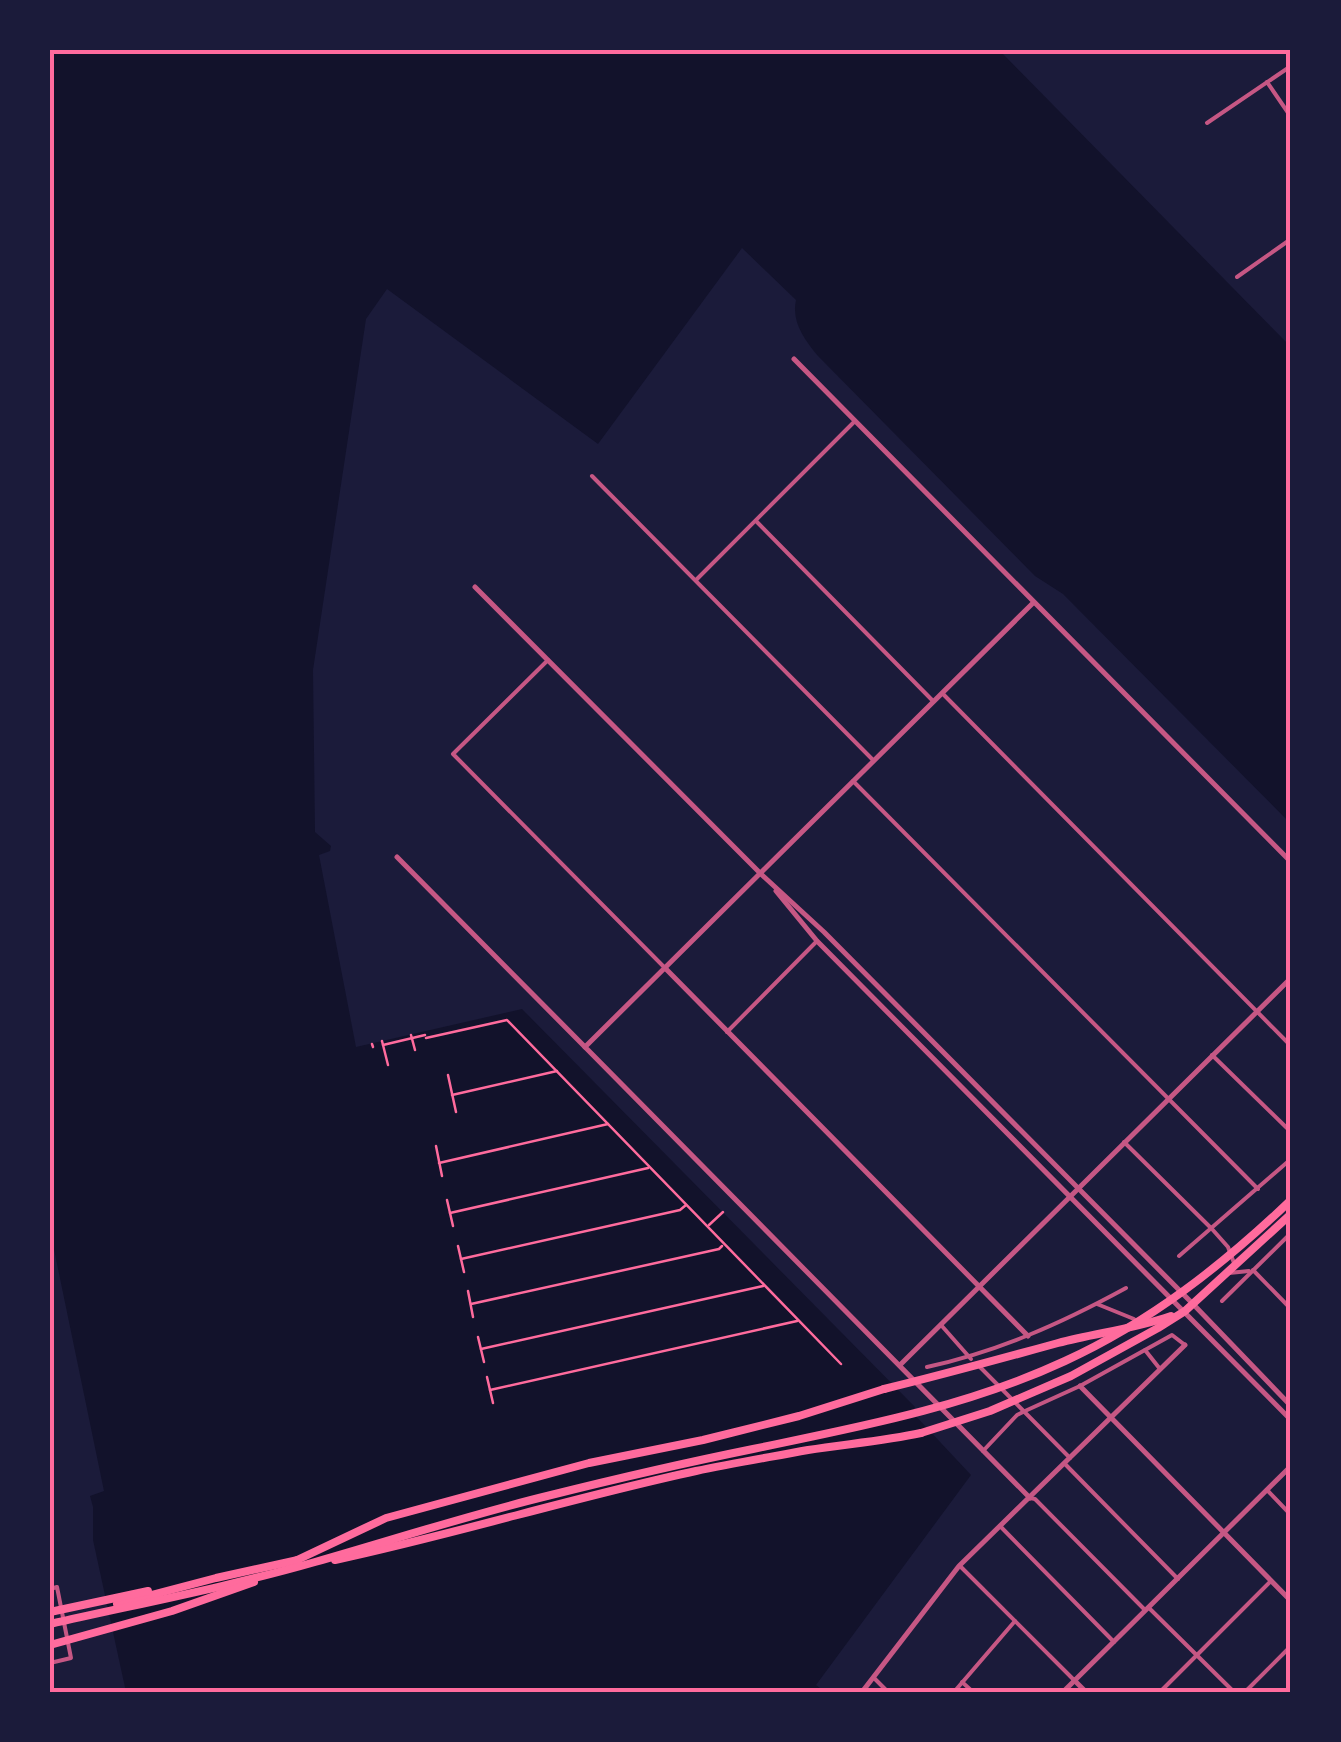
<svg xmlns="http://www.w3.org/2000/svg" width="1341" height="1742" font-family="Raleway,sans-serif">
<style>
.water{fill:#12122b}
.lines{fill:none;stroke-linecap:round;stroke-linejoin:round}
.path{stroke:#ff6b9d;stroke-width:2.5}
.minor{stroke:#c65784;stroke-width:4}
.tertiary{stroke:#c65784;stroke-width:5}
.trunk{stroke:#ff6b9d;stroke-width:8}
.motorway{stroke:#ff6b9d;stroke-width:8}
.neatline{fill:none;stroke:#ff6b9d;stroke-width:4}
</style>
<rect width="100%" height="100%" fill="#1b1b3a"/>
<path class="water" d="M50,50H999L1291,347V824L1063,594L1035,576L818,356C805,340 791,322 796,300L742,248L598,444L387,289L366,319L313,670L315,832L331,846L330,851L319,855L356,1047L522,1009L915,1407L912,1412L971,1475L816,1685L825,1692H126L93,1540V1507L90,1496L104,1491L50,1230Z"/>
<g class="lines">
<g class="path">
<polyline points="411,1035 415,1050"/>
<polyline points="426,1038 507,1020 841,1364"/>
<polyline points="382,1041 388,1065"/>
<polyline points="372,1044 373,1047"/>
<polyline points="383,1045 425,1035"/>
<polyline points="448,1075 456,1112"/>
<polyline points="452,1095 557,1071"/>
<polyline points="436,1146 442,1176"/>
<polyline points="439,1163 608,1124"/>
<polyline points="447,1200 453,1226"/>
<polyline points="450,1213 648,1168"/>
<polyline points="709,1225 723,1212"/>
<polyline points="458,1246 464,1272"/>
<polyline points="461,1259 680,1210 686,1205"/>
<polyline points="468,1291 473,1317"/>
<polyline points="471,1304 719,1249 722,1246"/>
<polyline points="478,1337 484,1362"/>
<polyline points="481,1349 763,1286"/>
<polyline points="487,1377 493,1403"/>
<polyline points="490,1390 797,1321"/>
</g>
<g class="minor">
<polyline points="1267,82 1291,117"/>
<polyline points="1207,123 1291,66"/>
<polyline points="1237,277 1291,239"/>
<polyline points="592,476 873,760"/>
<polyline points="756,521 933,701"/>
<polyline points="696,580 855,421"/>
<polyline points="548,660 453,754 665,968"/>
<polyline points="943,694 1291,1046"/>
<polyline points="853,781 1258,1189"/>
<polyline points="727,1032 817,941"/>
<polyline points="1212,1055 1291,1132"/>
<polyline points="1124,1142 1212,1229 1228,1247 1234,1263"/>
<polyline points="1179,1256 1291,1159"/>
<polyline points="1253,1270 1291,1309"/>
<polyline points="1229,1273 1249,1271"/>
<polyline points="1222,1301 1291,1233"/>
<polyline points="1097,1304 1134,1319"/>
<polyline points="941,1325 971,1359"/>
<polyline points="1145,1350 1160,1369"/>
<polyline points="978,1365 1070,1458"/>
<path d="M927,1367C999,1351 1060,1324 1126,1288"/>
<polyline points="983,1451 1017,1415 1025,1411 1080,1386 1172,1335 1185,1345"/>
<polyline points="1065,1464 1178,1579"/>
<polyline points="1267,1490 1291,1515"/>
<polyline points="1030,1498 1035,1499 1144,1609"/>
<polyline points="1000,1526 1114,1642"/>
<polyline points="961,1567 1074,1680"/>
<polyline points="50,1589 57,1587 71,1658 50,1663"/>
<polyline points="1149,1608 1234,1692"/>
<polyline points="874,1678 888,1692"/>
<polyline points="962,1682 973,1692"/>
<polyline points="954,1692 1015,1621"/>
<polyline points="1160,1692 1271,1581"/>
<polyline points="1245,1692 1291,1646"/>
</g>
<g class="tertiary">
<polyline points="794,359 1291,862"/>
<polyline points="475,587 761,874 824,932 1193,1304 1291,1406"/>
<polyline points="397,857 585,1047"/>
<polyline points="776,891 817,941 1291,1420"/>
<polyline points="665,968 1028,1336"/>
<polyline points="900,1365 1291,978"/>
<polyline points="1080,1386 1291,1601"/>
<polyline points="1030,1498 585,1047 1033,603"/>
<polyline points="1074,1680 1086,1692"/>
<polyline points="862,1692 959,1566 1185,1345"/>
<polyline points="1063,1692 1291,1466"/>
</g>
<g class="trunk">
<path d="M884,1389C942,1375 1000,1359 1058,1343C1096,1333 1134,1329 1171,1316"/>
<polyline points="921,1433 990,1411 1071,1376 1158,1328 1185,1311 1291,1214"/>
</g>
<g class="motorway">
<path d="M335,1560C456,1534 575,1497 696,1471C733,1463 771,1457 808,1450C846,1444 884,1441 921,1433"/>
<polyline points="295,1561 386,1518 589,1463 703,1440 799,1416 884,1389"/>
<polyline points="117,1604 216,1578 298,1560"/>
<polyline points="50,1612 148,1591"/>
<path d="M50,1624C138,1604 228,1587 315,1562C392,1540 469,1515 547,1496C615,1479 684,1463 753,1449C859,1427 966,1407 1065,1361C1150,1322 1223,1265 1291,1200"/>
<polyline points="50,1645 172,1611 254,1582"/>
</g>
</g>
<rect width="1341" height="1742" fill="none" stroke="#1b1b3a" stroke-width="105"/>
<rect x="52" y="52" width="1236" height="1638" class="neatline"/>
</svg>
